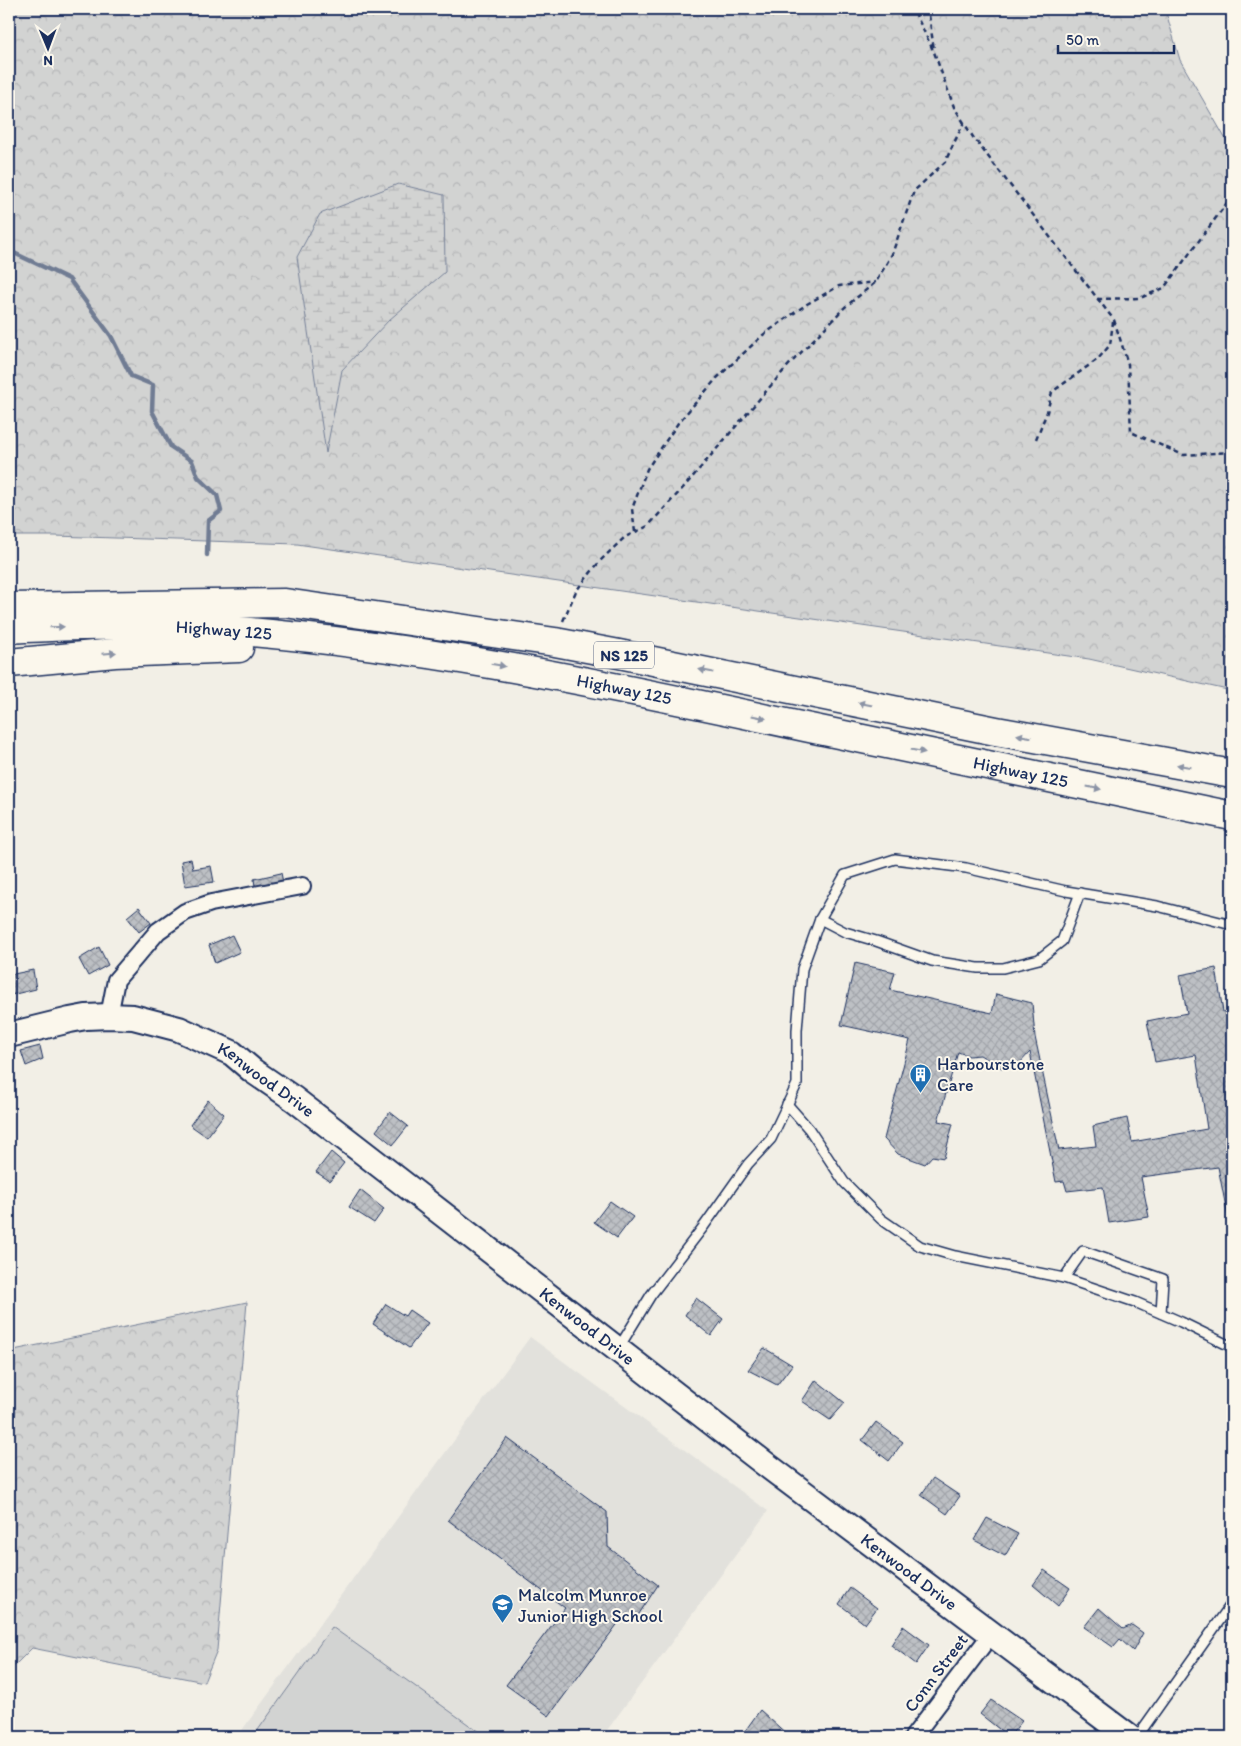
<svg xmlns="http://www.w3.org/2000/svg" width="1241" height="1746" font-family="Itim,sans-serif">
<style>
.built{fill:#e2e1dc}
.forest{fill:url(#forest-crowns);stroke:#768198}
.wetland{fill:url(#wetland-marsh);stroke:#768198}
.park{fill:#d2d3d2;stroke:#768198}
.lines{fill:none;stroke-linecap:round;stroke-linejoin:round}
.stream{stroke:#707b93;stroke-width:4.5}
.building{fill:url(#building-cross-hatch);stroke:#1b2f5e}
.lane-casing{stroke:#1b2f5e;stroke-width:12}
.street-casing{stroke:#1b2f5e;stroke-width:20}
.secondary-casing{stroke:#1b2f5e;stroke-width:28}
.highway-casing{stroke:#1b2f5e;stroke-width:31}
.path{stroke:#1b2f5e;stroke-width:2.5;stroke-dasharray:5 4;stroke-linecap:butt}
.lane{stroke:#fbf7ec;stroke-width:9}
.street{stroke:#fbf7ec;stroke-width:16}
.secondary{stroke:#fbf7ec;stroke-width:24}
.highway{stroke:#fbf7ec;stroke-width:28}
.oneway{fill:#8b93a5}
.labels{text-anchor:middle;stroke-width:4;stroke-linejoin:round;paint-order:stroke}
.shield{fill:#fbf7ec;stroke:#5e6b89;stroke-width:1}
.shield-label{font-size:16px;font-weight:bold;fill:#1b2f5e}
.street-label{font-size:18px;fill:#1b2f5e;stroke:#fbf7ec}
.poi-label{font-size:18px;fill:#1b2f5e;stroke:#fbf7ec;text-anchor:start}
</style>
<defs>
<pattern id="forest-crowns" width="20" height="18" patternUnits="userSpaceOnUse" patternTransform="scale(1.25)"><rect width="20" height="18" fill="#d2d3d2"/><path d="M2 6a3 3 0 1 1 6 0M12 15a3 3 0 1 1 6 0" fill="none" stroke="#b4b5b7"/></pattern>
<pattern id="wetland-marsh" width="20" height="14" patternUnits="userSpaceOnUse" patternTransform="scale(1.25)"><rect width="20" height="14" fill="#d2d3d2"/><path d="M1 5h8M5 5V1M11 12h8M15 12V8" fill="none" stroke="#b4b5b7"/></pattern>
<pattern id="building-cross-hatch" width="8" height="8" patternUnits="userSpaceOnUse" patternTransform="scale(1.25)"><rect width="8" height="8" fill="#bdc0c4"/><path d="M0 0l8 8M0 8l8-8" fill="none" stroke="#a2a5ab"/></pattern>
</defs>
<rect width="100%" height="100%" fill="#f2efe6"/>
<filter id="ink" filterUnits="userSpaceOnUse"><feTurbulence type="fractalNoise" baseFrequency=".02" numOctaves="2"/><feDisplacementMap in="SourceGraphic" scale="10" xChannelSelector="R" yChannelSelector="G"/><feConvolveMatrix kernelMatrix="1 2 1 2 8 2 1 2 1" color-interpolation-filters="sRGB"/></filter>
<g filter="url(#ink)">
<polygon class="built" points="530,1337 768,1511 602,1737 237,1737"/>
<g class="forest">
<polygon points="9,9 1165,9 1180,60 1232,150 1232,691 1089,659 297,544 55,536 9,536"/>
<polygon points="247,1302 217,1650 204,1682 32,1648 9,1671 9,1351"/>
</g>
<polygon class="wetland" points="398,184 444,195 445,272 389,320 342,370 326,453 297,257 320,214"/>
<polygon class="park" points="332,1627 486,1737 253,1737"/>
<g class="lines">
<polyline class="stream" points="9,249 14,253 69,279 111,336 131,376 153,385 152,411 171,447 192,461 198,477 217,495 221,511 208,521 207,555"/>
</g>
<g class="building">
<polygon points="191,859 193,869 211,866 214,882 185,886 181,861"/>
<polygon points="281,873 284,887 256,893 254,879"/>
<polygon points="139,907 151,923 139,932 127,917"/>
<polygon points="232,935 240,952 215,963 209,945"/>
<polygon points="99,947 108,965 88,976 79,959"/>
<polygon points="855,963 895,972 890,990 992,1013 996,994 1032,1003 1035,1037 1059,1150 1096,1146 1093,1126 1127,1118 1132,1142 1207,1129 1196,1055 1155,1062 1147,1021 1187,1013 1180,975 1216,968 1223,1012 1232,1011 1232,1230 1230,1228 1218,1167 1141,1177 1149,1217 1109,1223 1103,1187 1067,1191 1064,1181 1056,1182 1030,1052 1019,1064 1002,1068 980,1055 969,1056 958,1052 938,1121 953,1124 944,1158 932,1156 925,1164 898,1154 884,1139 910,1040 841,1025"/>
<polygon points="33,970 36,989 11,995 9,987 9,975"/>
<polygon points="40,1046 43,1059 26,1066 21,1051"/>
<polygon points="9,1068 15,1084 9,1087"/>
<polygon points="208,1100 224,1114 207,1137 190,1125"/>
<polygon points="390,1112 408,1126 393,1145 376,1131"/>
<polygon points="331,1152 344,1163 330,1181 316,1172"/>
<polygon points="360,1190 384,1209 374,1223 349,1207"/>
<polygon points="610,1201 633,1217 617,1238 594,1222"/>
<polygon points="696,1298 723,1319 711,1336 685,1315"/>
<polygon points="386,1304 405,1316 409,1310 428,1323 409,1348 373,1324"/>
<polygon points="764,1348 792,1365 777,1385 748,1370"/>
<polygon points="816,1380 845,1403 830,1420 802,1401"/>
<polygon points="876,1422 903,1442 889,1461 862,1440"/>
<polygon points="507,1438 607,1512 608,1547 658,1585 635,1620 625,1614 549,1716 506,1685 565,1608 448,1520"/>
<polygon points="933,1478 960,1496 947,1514 921,1495"/>
<polygon points="987,1518 1018,1534 1005,1556 974,1540"/>
<polygon points="1044,1570 1070,1588 1058,1606 1033,1585"/>
<polygon points="850,1588 877,1608 865,1624 839,1604"/>
<polygon points="1099,1608 1123,1629 1132,1625 1143,1633 1133,1651 1120,1639 1113,1647 1084,1627"/>
<polygon points="903,1626 929,1645 916,1664 891,1645"/>
<polygon points="991,1700 1022,1721 1009,1737 980,1714"/>
<polygon points="760,1710 789,1736 789,1737 745,1737 742,1735"/>
</g>
<g class="lines">
<defs>
<g id="lane">
<polyline points="820,919 845,932 876,941 932,961 978,968 1003,968 1039,959 1062,941 1080,893"/>
<polyline points="787,1104 809,1129 844,1182 881,1219 920,1246 955,1256 1064,1278 1135,1302 1181,1322 1232,1347"/>
<polyline points="1064,1278 1083,1251 1163,1279 1161,1313"/>
<polyline points="618,1349 651,1295 704,1226 748,1164 771,1139 797,1084 797,1030 802,969 820,919 845,875 895,859 966,868 1066,891 1157,906 1232,925"/>
<polyline points="1137,1737 1232,1603"/>
</g>
<g id="street">
<polyline points="109,1016 116,980 158,931 185,912 211,903 302,886"/>
<polyline points="913,1737 992,1633"/>
</g>
<g id="secondary">
<path id="s1" d="M9,1035L70,1020L86,1017L109,1016L133,1017L179,1029L232,1053L253,1071L294,1099L413,1191L764,1463L1129,1737"/>
</g>
<g id="highway">
<polyline points="9,607 285,603 555,642 619,654 996,731 1232,774"/>
<path id="s2" d="M9,629C66,626 126,624 183,627C393,639 600,683 805,727C947,757 1090,786 1232,816"/>
<polyline points="9,663 115,653 239,648"/>
</g>
</defs>
<use href="#lane" class="lane-casing"/>
<use href="#street" class="street-casing"/>
<use href="#secondary" class="secondary-casing"/>
<use href="#highway" class="highway-casing"/>
<g class="path">
<polyline points="906,9 915,13 934,52 954,107 973,137 1114,320 1128,364 1131,432 1183,455 1232,452"/>
<polyline points="923,9 929,15 934,50"/>
<polyline points="1097,299 1140,298 1164,288 1232,196"/>
<polyline points="1036,439 1047,412 1052,392 1098,359 1110,345 1113,322"/>
<polyline points="635,532 632,509 647,469 678,423 717,378 763,335 807,304 839,286 876,282"/>
<polyline points="563,621 576,591 600,561 625,537 648,526 683,488 786,368 845,307 876,282 892,254 914,191 945,162 964,122"/>
</g>
<use href="#lane" class="lane"/>
<use href="#street" class="street"/>
<use href="#secondary" class="secondary"/>
<use href="#highway" class="highway"/>
</g>
<defs><path id="oneway-solid" d="M-6-.8H1V-3.2L6.5 0L1 3.2V.8H-6Z" transform="scale(1.25)"/></defs>
<g class="oneway">
<use href="#oneway-solid" transform="translate(57 627) rotate(-1)"/>
<use href="#oneway-solid" transform="translate(109 653) rotate(-5)"/>
<use href="#oneway-solid" transform="translate(498 665) rotate(10)"/>
<use href="#oneway-solid" transform="translate(706 671) rotate(-168)"/>
<use href="#oneway-solid" transform="translate(865 704) rotate(-168)"/>
<use href="#oneway-solid" transform="translate(759 717) rotate(12)"/>
<use href="#oneway-solid" transform="translate(1024 736) rotate(-170)"/>
<use href="#oneway-solid" transform="translate(918 751) rotate(12)"/>
<use href="#oneway-solid" transform="translate(1184 766) rotate(-170)"/>
<use href="#oneway-solid" transform="translate(1094 788) rotate(11)"/>
</g>
</g>
<defs>
<symbol id="building-pin" viewBox="-11 -11 22 30"><path d="M0 17L-7.5 6A9.5 9.5 0 1 1 7.5 6Z" fill="#1f6fb2" stroke="#fbf7ec"/><path d="M-4-6H4V6H1V3H-1V6H-4ZM-2.5-4.3h1.7v1.8h-1.7ZM.8-4.3h1.7v1.8H.8ZM-2.5-1h1.7V.8h-1.7ZM.8-1h1.7V.8H.8Z" fill="#fff"/></symbol>
<symbol id="school-pin" viewBox="-11 -11 22 30"><path d="M0 17L-7.5 6A9.5 9.5 0 1 1 7.5 6Z" fill="#1f6fb2" stroke="#fbf7ec"/><path d="M0-5L7-2L0 1L-7-2ZM-4 1L0 2.5L4 1V4Q0 6-4 4Z" fill="#fff"/></symbol>
</defs>
<g fill-rule="evenodd">
<use href="#building-pin" x="908" y="1062" width="25" height="34"/>
<use href="#school-pin" x="490" y="1592" width="25" height="34"/>
</g>
<g class="labels">
<rect class="shield" x="594" y="641.5" width="60" height="27" rx="4"/>
<g class="shield-label">
<text x="624" y="661">NS 125</text>
</g>
<g class="street-label">
<text dy="6" stroke="none"><textPath href="#s2" startOffset="215">Highway 125</textPath></text>
<text dy="6" stroke="none"><textPath href="#s2" startOffset="620">Highway 125</textPath></text>
<text dy="6" stroke="none"><textPath href="#s2" startOffset="1025">Highway 125</textPath></text>
<text dy="6" stroke="none"><textPath href="#s1" startOffset="275">Kenwood Drive</textPath></text>
<text dy="6" stroke="none"><textPath href="#s1" startOffset="680">Kenwood Drive</textPath></text>
<text dy="6" stroke="none"><textPath href="#s1" startOffset="1085">Kenwood Drive</textPath></text>
<text transform="translate(936 1673) rotate(-53)" y="6">Conn Street</text>
</g>
<g class="poi-label">
<text x="937" y="1070">Harbourstone<tspan x="937" dy="21">Care</tspan></text>
<text x="518" y="1601">Malcolm Munroe<tspan x="518" dy="21">Junior High School</tspan></text>
</g>
</g>
<rect width="1241" height="1746" fill="none" stroke="#fbf7ec" stroke-width="30"/>
<rect x="15" y="15" width="1211" height="1716" fill="none" stroke="#1b2f5e" stroke-width="2" filter="url(#ink)"/>
<g transform="translate(48 48) rotate(179)" stroke="#fbf7ec" stroke-width="4" paint-order="stroke">
<path d="M0-4L9 19L0 12L-9 19Z" fill="#1b2f5e"/>
<text y="-8" font-size="14" font-weight="bold" text-anchor="middle" fill="#1b2f5e">N</text>
</g>
<path d="M1058 45v8h116v-8" fill="none" stroke="#1b2f5e" stroke-width="2.5"/>
<text x="1066" y="45" font-size="15" fill="#1b2f5e" stroke="#fbf7ec" stroke-width="4" paint-order="stroke">50 m</text>
</svg>
